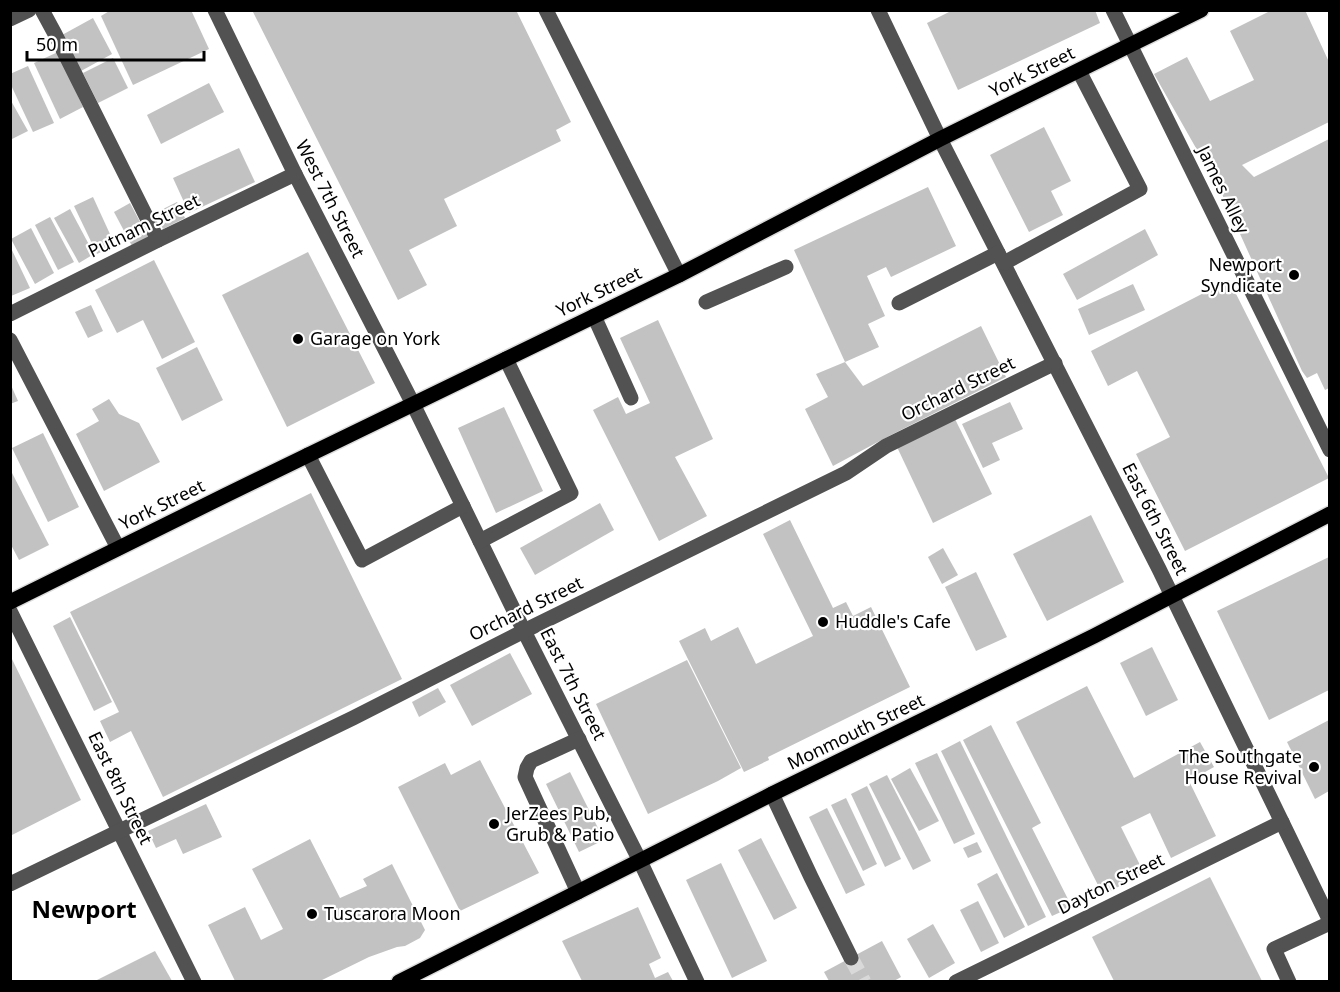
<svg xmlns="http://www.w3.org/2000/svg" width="1340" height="992" font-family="'Noto Sans',sans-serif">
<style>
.building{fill:#c2c2c2}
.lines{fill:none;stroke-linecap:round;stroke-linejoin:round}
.minor-tunnel{stroke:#d9d9d9;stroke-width:15;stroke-dasharray:15 8;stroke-linecap:butt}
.major-casing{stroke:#dbdbdb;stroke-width:18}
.minor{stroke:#525252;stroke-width:15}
.major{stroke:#000;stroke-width:15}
.poi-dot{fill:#000;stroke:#fff;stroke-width:2}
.labels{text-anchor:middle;stroke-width:4.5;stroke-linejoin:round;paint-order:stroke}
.street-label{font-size:18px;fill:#000;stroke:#fff}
.poi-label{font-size:18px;fill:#000;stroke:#fff;text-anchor:start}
.district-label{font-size:24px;font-weight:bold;fill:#000;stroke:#fff}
</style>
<rect width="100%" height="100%" fill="#fff"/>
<g class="building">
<polygon points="111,10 191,10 209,49 133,85 101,16"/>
<polygon points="252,10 516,10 571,122 556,130 561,141 444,199 457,226 409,250 427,285 398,300"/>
<polygon points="953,10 1095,10 1100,23 958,90 927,23"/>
<polygon points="1272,10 1305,10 1329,62 1329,122 1242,165 1254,177 1329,139 1329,388 1325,390 1317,373 1307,378 1302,371 1222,194 1154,74 1187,57 1210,101 1254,80 1230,31"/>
<polygon points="93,18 112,54 81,71 62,35"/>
<polygon points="58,52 83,107 60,119 34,63"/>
<polygon points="113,58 128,88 98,103 83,73"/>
<polygon points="28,66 54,123 33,132 10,83 10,74"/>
<polygon points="209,83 224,112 161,144 147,115"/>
<polygon points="10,99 28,131 10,140"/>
<polygon points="1044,127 1071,181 1051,191 1063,215 1029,232 990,155"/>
<polygon points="239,148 255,182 189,213 173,178"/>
<polygon points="928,187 956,246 891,277 886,267 867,276 885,316 868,324 879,347 845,362 863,386 981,326 1006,377 889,436 833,466 805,409 828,397 816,374 845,362 794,250"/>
<polygon points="93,197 115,245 97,254 74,206"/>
<polygon points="177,202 185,218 163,229 155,213"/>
<polygon points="130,203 148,237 132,246 114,212"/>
<polygon points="70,209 94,254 79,263 54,218"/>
<polygon points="50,217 74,262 58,270 35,225"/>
<polygon points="31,228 54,273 35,284 11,239"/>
<polygon points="1145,229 1158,255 1077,300 1063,274"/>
<polygon points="10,246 30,288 11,296 10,294"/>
<polygon points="308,252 375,383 287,427 222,295"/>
<polygon points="154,260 195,342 162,359 143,320 117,333 95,290"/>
<polygon points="1229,280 1329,478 1185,551 1136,454 1170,437 1137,371 1108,386 1091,351"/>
<polygon points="1133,284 1145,310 1089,335 1078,309"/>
<polygon points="91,305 103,331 88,338 75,312"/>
<polygon points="658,320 713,439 675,457 707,516 659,541 593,410 618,397 626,414 650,403 620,338"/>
<polygon points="197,347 223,400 182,421 156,368"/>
<polygon points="10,383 18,401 10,404"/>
<polygon points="109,399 119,414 139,423 160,462 104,491 76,434 99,421 92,409"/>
<polygon points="1010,402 1023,429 992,443 1000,460 983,468 962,424"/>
<polygon points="504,407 543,491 496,513 458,428"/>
<polygon points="955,419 992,494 933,523 897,447"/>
<polygon points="43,433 79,507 48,522 12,448"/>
<polygon points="10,469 49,545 19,560 10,543"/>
<polygon points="311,493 402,679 163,797 131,731 110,742 100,721 119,712 70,612"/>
<polygon points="600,503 614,530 535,575 520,548"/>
<polygon points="1091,515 1124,582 1047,621 1013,554"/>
<polygon points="790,520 833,608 846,602 853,616 871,607 910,687 768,757 769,760 744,772 679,641 705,628 711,641 738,627 756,664 813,636 763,534"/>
<polygon points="943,548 958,575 942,584 928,557"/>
<polygon points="1329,557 1329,690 1269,720 1217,611"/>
<polygon points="976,572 1007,637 976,651 945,587"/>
<polygon points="70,617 112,702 94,711 53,626"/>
<polygon points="1152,647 1178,700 1146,716 1120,663"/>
<polygon points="510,653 532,694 472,726 450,685"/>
<polygon points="10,655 81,800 10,836"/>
<polygon points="687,660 741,768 718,781 648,814 596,704"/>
<polygon points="1087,686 1134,778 1200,742 1214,767 1189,781 1216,836 1171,858 1150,813 1121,827 1144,873 1103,895 1016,722"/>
<polygon points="438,688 446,702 419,717 412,702"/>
<polygon points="1329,720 1329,791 1315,799 1287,742"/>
<polygon points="991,725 1041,823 1032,828 1072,907 1052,916 963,740"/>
<polygon points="960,741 1046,917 1028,926 941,751"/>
<polygon points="937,753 975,834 954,844 915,763"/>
<polygon points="480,760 539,873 460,911 398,787 445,763 451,775"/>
<polygon points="910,768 939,821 919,831 891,779"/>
<polygon points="570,772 604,840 579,852 546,784"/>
<polygon points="887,775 931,861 913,870 869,784"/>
<polygon points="867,786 901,859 885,867 851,794"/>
<polygon points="846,798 877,864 863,871 831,805"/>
<polygon points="206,804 222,837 183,854 176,839 156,848 148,831"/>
<polygon points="827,808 865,885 846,894 809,817"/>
<polygon points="761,838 797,908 774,920 738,850"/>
<polygon points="310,839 340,898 367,886 363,879 392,864 425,930 420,938 405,946 397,947 369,957 320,981 235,981 208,925 245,907 261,940 283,929 252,869"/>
<polygon points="977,842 982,852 968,858 963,848"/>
<polygon points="721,863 767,961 732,978 686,880"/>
<polygon points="997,873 1025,927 1004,938 977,884"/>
<polygon points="1210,877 1262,981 1114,981 1092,937"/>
<polygon points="978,901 999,943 981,952 960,910"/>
<polygon points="638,907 661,958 649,964 655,978 668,972 673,981 582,981 562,941"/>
<polygon points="933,924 955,963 929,978 907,939"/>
<polygon points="882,941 901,977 894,981 829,981 824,972"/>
<polygon points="155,951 172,981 95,981"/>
</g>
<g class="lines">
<polyline class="minor-tunnel" points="851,958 864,982"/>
<defs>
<g id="major">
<polyline points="10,602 224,496 679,275 940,139 1201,10"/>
<polyline points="399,982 772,794 1094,636 1330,514"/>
</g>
</defs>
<use href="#major" class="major-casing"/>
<g class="minor">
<polyline points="42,10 55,34 158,240"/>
<polyline points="215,10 295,174 413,404 524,631 640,861 697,982"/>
<polyline points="546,10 679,275"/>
<polyline points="878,10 940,139 1159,569 1330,921"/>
<polyline points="1113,10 1330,450"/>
<polyline points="10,19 29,10"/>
<polyline points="1004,263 1140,189 1079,71"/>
<polyline points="706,302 786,267"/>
<polyline points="899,303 998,253"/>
<polyline points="10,314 158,240 295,174"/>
<polyline points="594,316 631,398"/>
<polyline points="10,340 118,548"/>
<polyline points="308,455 362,560 463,506"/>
<polyline points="480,541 571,493 506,359"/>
<polyline points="10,611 194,982"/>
<polyline points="772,794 811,877 851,958"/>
<polyline points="10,884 353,718 524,631 846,473 886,446 1055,363"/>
<polyline points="578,892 525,777 527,768 531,761 579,739"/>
<polyline points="956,982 1282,822"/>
<polyline points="1289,982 1274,949 1330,923"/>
</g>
<use href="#major" class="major"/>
</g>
<g class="poi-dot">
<circle cx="1294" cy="275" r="6"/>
<circle cx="298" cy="339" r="6"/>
<circle cx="823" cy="622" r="6"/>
<circle cx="1314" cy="767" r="6"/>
<circle cx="494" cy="824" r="6"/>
<circle cx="312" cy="914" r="6"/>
</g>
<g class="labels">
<g class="street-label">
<text transform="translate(1032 72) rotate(-26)" y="6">York Street</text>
<text transform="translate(1223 190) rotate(64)" y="6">James Alley</text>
<text transform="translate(330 199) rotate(63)" y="6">West 7th Street</text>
<text transform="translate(144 226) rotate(-26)" y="6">Putnam Street</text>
<text transform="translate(599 292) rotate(-26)" y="6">York Street</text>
<text transform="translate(958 389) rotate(-26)" y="6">Orchard Street</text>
<text transform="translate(162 505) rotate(-26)" y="6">York Street</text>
<text transform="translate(1155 519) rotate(63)" y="6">East 6th Street</text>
<text transform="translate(526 609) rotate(-26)" y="6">Orchard Street</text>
<text transform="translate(573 684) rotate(63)" y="6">East 7th Street</text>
<text transform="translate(856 732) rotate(-26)" y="6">Monmouth Street</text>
<text transform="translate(120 788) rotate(64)" y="6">East 8th Street</text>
<text transform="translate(1111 884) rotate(-26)" y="6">Dayton Street</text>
</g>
<g class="poi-label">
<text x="1282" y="271" text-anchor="end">Newport<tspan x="1282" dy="21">Syndicate</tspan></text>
<text x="310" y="345">Garage on York</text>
<text x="835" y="628">Huddle's Cafe</text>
<text x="1302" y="763" text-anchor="end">The Southgate<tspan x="1302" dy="21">House Revival</tspan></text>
<text x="506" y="820">JerZees Pub,<tspan x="506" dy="21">Grub &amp; Patio</tspan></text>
<text x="324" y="920">Tuscarora Moon</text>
</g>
<g class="district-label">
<text x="84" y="918">Newport</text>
</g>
</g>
<rect width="1340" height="992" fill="none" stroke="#000000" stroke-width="24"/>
<path d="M27 51v9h177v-9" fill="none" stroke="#000000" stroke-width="3"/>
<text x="36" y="51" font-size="18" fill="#000000" stroke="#ffffff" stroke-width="4.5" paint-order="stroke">50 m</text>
</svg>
